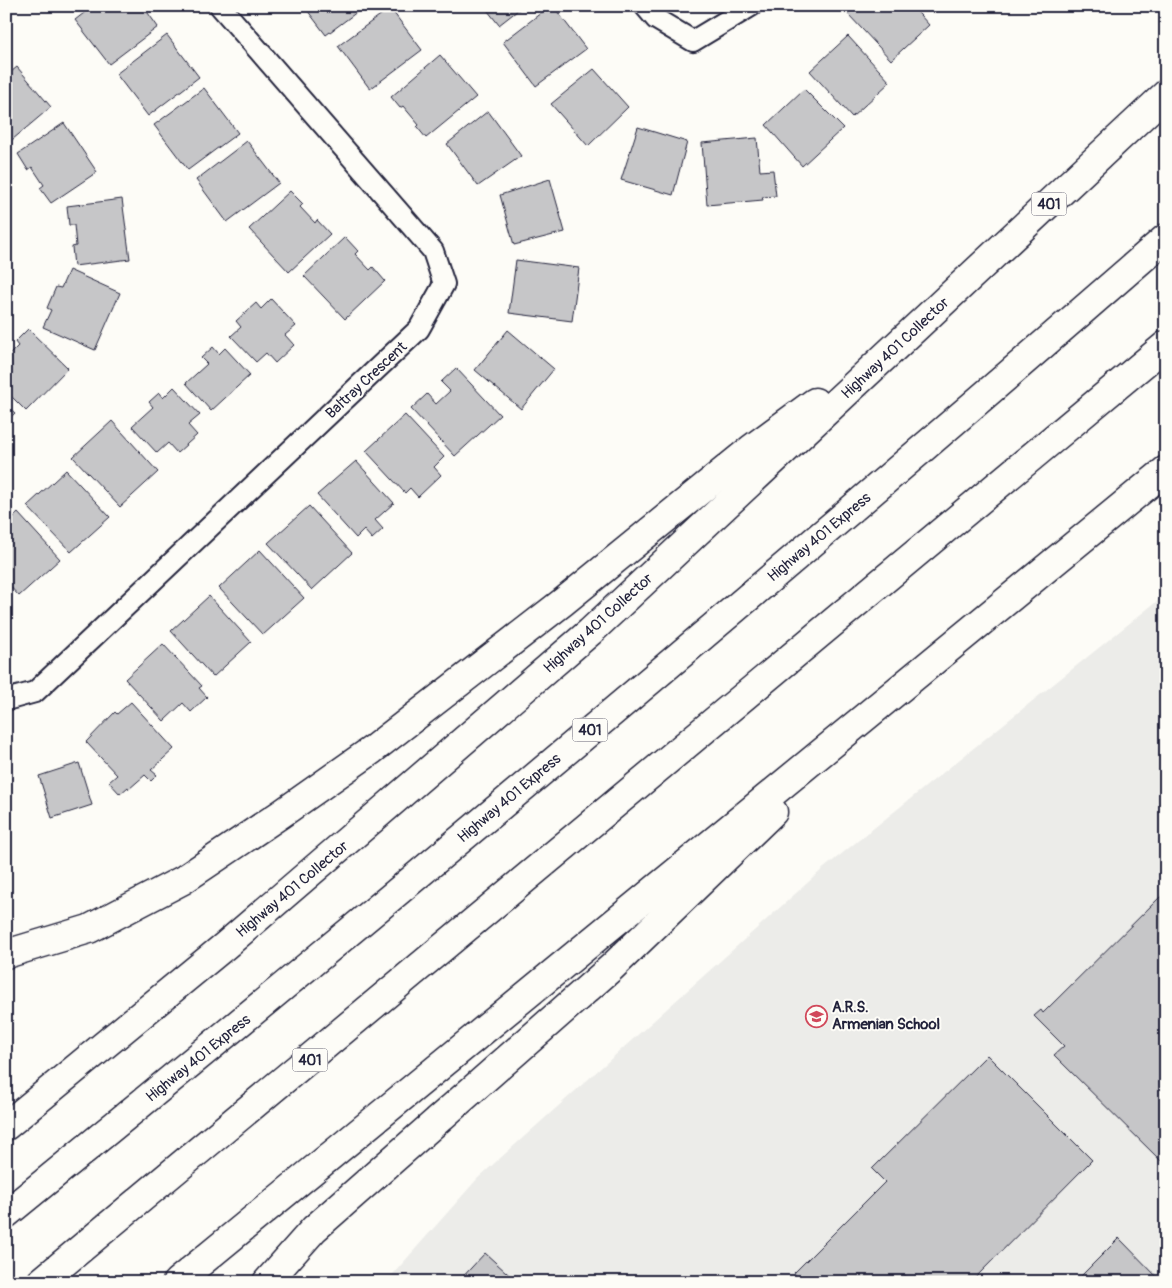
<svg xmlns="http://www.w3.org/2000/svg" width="1172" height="1288" font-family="Pangolin,sans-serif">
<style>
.built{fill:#ecece9}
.building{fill:#c6c6c8;stroke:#22223b}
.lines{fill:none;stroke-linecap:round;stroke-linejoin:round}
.street-casing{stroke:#22223b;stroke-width:24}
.highway-casing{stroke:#22223b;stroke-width:31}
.street{stroke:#fdfcf7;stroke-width:20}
.highway{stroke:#fdfcf7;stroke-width:28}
.labels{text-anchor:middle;stroke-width:4;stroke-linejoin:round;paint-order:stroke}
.shield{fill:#fdfcf7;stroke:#646373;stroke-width:1}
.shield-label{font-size:14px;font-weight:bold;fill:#22223b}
.street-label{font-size:15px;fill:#22223b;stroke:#fdfcf7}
.poi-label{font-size:15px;font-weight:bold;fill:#22223b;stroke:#fdfcf7;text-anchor:start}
</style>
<rect width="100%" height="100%" fill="#fdfcf7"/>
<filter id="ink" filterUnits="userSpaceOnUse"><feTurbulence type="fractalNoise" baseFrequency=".02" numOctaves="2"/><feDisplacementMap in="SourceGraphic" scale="10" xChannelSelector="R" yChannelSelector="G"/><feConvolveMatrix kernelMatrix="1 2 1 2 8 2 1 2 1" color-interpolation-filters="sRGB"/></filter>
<g filter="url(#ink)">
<polygon class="built" points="1166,594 1166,1282 386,1282 478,1178 824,868"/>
<g class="building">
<polygon points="93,6 143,6 158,27 109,64 75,20"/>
<polygon points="304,6 365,6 326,35"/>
<polygon points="484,6 522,6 522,7 499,25"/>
<polygon points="550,6 553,6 586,49 536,86 503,42"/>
<polygon points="857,6 912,6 929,25 891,60 848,14"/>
<polygon points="390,8 422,50 370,89 338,46"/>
<polygon points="167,35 199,77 148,116 116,74"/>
<polygon points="848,36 890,82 852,117 810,71"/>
<polygon points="440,55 476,97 426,138 417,127 419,125 403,106 400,108 391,97"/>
<polygon points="17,67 51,107 6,145 6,76"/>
<polygon points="594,69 628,107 588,146 551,104"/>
<polygon points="204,88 238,133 188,170 154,125"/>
<polygon points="804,89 843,128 802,166 766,125"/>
<polygon points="488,111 521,156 478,186 447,144"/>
<polygon points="64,123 97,172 51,203 40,188 44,185 32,167 28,170 18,154"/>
<polygon points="638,127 687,142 673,195 621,180"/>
<polygon points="757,138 760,171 773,170 776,196 762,197 763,200 707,205 702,143"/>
<polygon points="247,141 279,183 227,222 196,180"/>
<polygon points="550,179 565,232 514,245 500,195"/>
<polygon points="290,191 303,204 300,207 315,223 317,220 330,234 289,272 249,229"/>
<polygon points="122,199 130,259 74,266 72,247 76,246 74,225 69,225 67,206"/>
<polygon points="345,237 358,251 355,254 370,270 373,267 385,281 345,319 304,276"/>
<polygon points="516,260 579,268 572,321 509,313"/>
<polygon points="69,270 120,293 95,350 43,327 51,310 47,308 56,287 61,288"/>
<polygon points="271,299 296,326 285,335 294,345 275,363 266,353 256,362 231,336 241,327 236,321 256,303 261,309"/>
<polygon points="28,329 68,368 26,411 6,391 6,358 18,346 15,342"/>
<polygon points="508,330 554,369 521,409 475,370"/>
<polygon points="213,347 219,354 225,348 250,375 211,411 186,383 207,364 201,358"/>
<polygon points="456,368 500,415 455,456 411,409 427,394 436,404 450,391 441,382"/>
<polygon points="174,387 200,415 188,425 197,435 177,453 168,443 157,453 132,426 153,407 149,402 159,393 163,398"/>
<polygon points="6,405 15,413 6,422"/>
<polygon points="405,415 444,457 434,467 441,475 418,497 410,488 405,493 366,451"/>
<polygon points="112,421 158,472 120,507 73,457"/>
<polygon points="356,461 394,503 375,520 383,529 372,539 364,530 356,538 317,495"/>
<polygon points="66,470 110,517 71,552 27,506"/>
<polygon points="309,506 352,553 312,590 268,543"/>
<polygon points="18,513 60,559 19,596 6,582 6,524"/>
<polygon points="260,550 304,598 263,635 219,588"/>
<polygon points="209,596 251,642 213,677 171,631"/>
<polygon points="163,644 202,686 199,688 207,697 191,712 183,703 164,721 125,679"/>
<polygon points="131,702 174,749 151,770 157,775 151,781 145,775 129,789 128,787 120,794 109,782 117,775 86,742 115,712 117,714"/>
<polygon points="79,763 92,805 52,818 39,776"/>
<polygon points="6,778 11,778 9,823 6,823"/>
<polygon points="1166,891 1166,1166 1054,1055 1064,1046 1034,1016 1041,1010 1043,1013"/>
<polygon points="987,1055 1092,1160 971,1282 912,1282 905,1275 899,1282 803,1282 794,1273 885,1182 872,1169"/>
<polygon points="1119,1238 1162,1282 1075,1282"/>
<polygon points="485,1253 517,1282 458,1282"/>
</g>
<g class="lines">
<defs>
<g id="street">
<polyline points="645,6 656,19 693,41 751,6"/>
<polyline points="6,700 35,692 419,329 444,284 433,251 220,6"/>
</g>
<g id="highway">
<polyline points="6,954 89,929 183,880 281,814 372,750 563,602 751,449 815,402"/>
<polyline points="6,1126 226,945 590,632 1166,94"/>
<path d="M6,1214C398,895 785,570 1166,238"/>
<polyline points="41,1282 1166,345"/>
<polyline points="177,1282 1166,470"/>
<polyline points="267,1282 314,1229 611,968 773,812"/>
</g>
</defs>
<use href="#street" class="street-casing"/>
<use href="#highway" class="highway-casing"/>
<use href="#street" class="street"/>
<use href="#highway" class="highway"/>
</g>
</g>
<defs>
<symbol id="school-ring" viewBox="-11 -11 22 22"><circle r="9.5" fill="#fdfcf7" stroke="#d1495b" stroke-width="1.5"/><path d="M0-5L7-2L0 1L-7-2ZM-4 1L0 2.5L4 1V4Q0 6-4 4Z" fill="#d1495b"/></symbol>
</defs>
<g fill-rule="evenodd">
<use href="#school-ring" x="804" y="1004" width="25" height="25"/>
</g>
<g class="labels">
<g class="shield">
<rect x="1031.5" y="192.5" width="35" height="23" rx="4"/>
<rect x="572.5" y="718.5" width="35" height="23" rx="4"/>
<rect x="292.5" y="1048.5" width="35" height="23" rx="4"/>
</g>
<g class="shield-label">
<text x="1049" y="209">401</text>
<text x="590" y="735">401</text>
<text x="310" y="1065">401</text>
</g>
<g class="street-label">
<text transform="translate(895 348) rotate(-43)" y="5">Highway 401 Collector</text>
<text transform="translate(366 380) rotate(-43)" y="5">Baltray Crescent</text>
<text transform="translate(819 537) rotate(-40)" y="5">Highway 401 Express</text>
<text transform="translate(598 623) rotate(-42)" y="5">Highway 401 Collector</text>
<text transform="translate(509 798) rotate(-40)" y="5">Highway 401 Express</text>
<text transform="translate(292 889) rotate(-40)" y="5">Highway 401 Collector</text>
<text transform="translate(198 1058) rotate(-39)" y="5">Highway 401 Express</text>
</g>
<g class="poi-label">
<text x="832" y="1012">A.R.S.<tspan x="832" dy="17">Armenian School</tspan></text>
</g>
</g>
<rect width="1172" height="1288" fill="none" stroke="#fdfcf7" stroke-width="25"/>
<rect x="12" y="12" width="1147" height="1263" fill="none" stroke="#22223b" stroke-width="2" filter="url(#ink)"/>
</svg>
